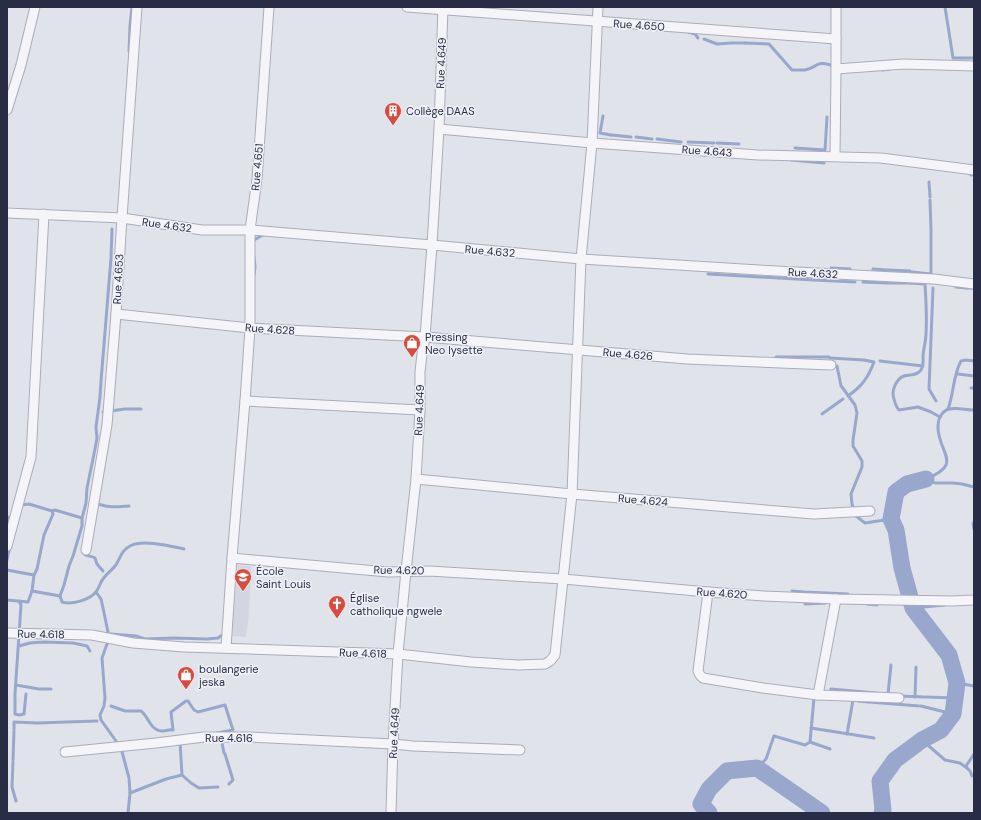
<svg xmlns="http://www.w3.org/2000/svg" width="981" height="820" font-family="'DM Sans',sans-serif">
<style>
.built{fill:#d3d5e0}
.lines{fill:none;stroke-linecap:round;stroke-linejoin:round}
.stream{stroke:#9aa7cd;stroke-width:3}
.river{stroke:#9aa7cd;stroke-width:17}
.minor-casing{stroke:#aaacb9;stroke-width:11}
.minor{stroke:#f5f5f9;stroke-width:9}
.labels{text-anchor:middle;stroke-width:3;stroke-linejoin:round;paint-order:stroke}
.street-label{font-size:11px;fill:#282c44;stroke:#f1f2f8}
.poi-label{font-size:11px;fill:#282c44;stroke:#f1f2f8;text-anchor:start}
</style>
<rect width="100%" height="100%" fill="#e1e3eb"/>
<polygon class="built" points="238,565 251,567 249,614 246,637 232,636"/>
<g class="lines">
<g class="stream">
<polyline points="945,7 953,58 974,58"/>
<polyline points="688,32 695,34 698,38"/>
<polyline points="704,39 717,44 731,43"/>
<polyline points="732,43 745,43"/>
<path d="M745,43L769,44L792,70C796,70 801,70 805,70C816,68 817,60 831,65L833,69"/>
<polyline points="129,51 130,26 132,7"/>
<polyline points="882,70 890,69"/>
<polyline points="603,116 600,133 611,135"/>
<polyline points="612,135 631,137"/>
<polyline points="636,137 652,139"/>
<polyline points="657,139 681,142"/>
<polyline points="688,142 714,143"/>
<polyline points="717,143 739,144"/>
<polyline points="795,148 825,150 827,117"/>
<polyline points="791,160 824,163"/>
<polyline points="971,175 974,175"/>
<polyline points="929,182 930,197"/>
<polyline points="253,244 254,240 263,235 263,232"/>
<polyline points="254,257 255,267 254,275"/>
<polyline points="831,268 850,269 850,272"/>
<polyline points="873,269 887,270"/>
<polyline points="888,270 910,271"/>
<polyline points="912,272 931,274 931,230 930,200"/>
<polyline points="708,274 779,278"/>
<polyline points="779,278 813,280"/>
<polyline points="814,280 855,282"/>
<polyline points="863,282 887,283"/>
<polyline points="888,283 906,283"/>
<path d="M908,283L925,284C926,300 927,317 926,333C926,340 924,347 923,355C923,360 924,365 921,370C917,376 910,374 904,376C896,379 891,391 894,399C895,403 896,407 899,410L918,407L931,412L940,417"/>
<polyline points="956,287 967,288"/>
<polyline points="933,288 929,389 936,401"/>
<polyline points="968,288 974,288"/>
<polyline points="776,357 829,357"/>
<path d="M830,358L864,360L874,362C868,378 862,386 848,396"/>
<polyline points="880,361 923,366"/>
<polyline points="833,366 837,366 841,386"/>
<polyline points="958,374 974,376"/>
<polyline points="101,381 111,258 112,229"/>
<polyline points="842,387 855,405 857,413 853,440 853,446 862,461 862,467 851,494 852,504 856,516 865,523 891,519"/>
<polyline points="971,388 974,388"/>
<polyline points="100,396 101,382"/>
<path d="M100,397L96,427L97,438L94,454L87,488L86,503L82,518V526L73,556L69,566L64,585L60,596L62,602C72,605 89,600 96,592C99,588 100,583 103,579C107,573 114,569 117,563C121,556 122,550 130,546C143,539 170,546 184,549"/>
<path d="M948,409C954,393 953,375 961,361L966,360L974,361"/>
<polyline points="103,412 125,409 141,409"/>
<polyline points="822,414 843,399"/>
<path d="M926,479C963,464 940,455 938,429C938,425 938,420 940,417C942,413 945,410 949,409C957,407 966,410 974,410"/>
<polyline points="926,479 935,483 953,483 962,484 974,487"/>
<polyline points="21,506 21,505 29,504 52,511 55,510 82,518"/>
<path d="M96,506L98,504C111,508 115,507 129,506"/>
<polyline points="7,517 8,517 7,522"/>
<polyline points="974,522 973,524 974,529"/>
<path d="M83,550C83,557 90,555 95,558L97,564L103,571"/>
<polyline points="7,560 10,546"/>
<polyline points="7,570 34,575"/>
<polyline points="32,591 60,596"/>
<polyline points="792,591 804,592 848,594"/>
<polyline points="96,592 101,599 103,608 108,632 107,644 102,658 105,698 104,706 100,715 101,720 121,748 129,778 130,793 128,813"/>
<polyline points="7,600 28,602 32,591 34,575 37,569 44,535 53,514 52,511"/>
<polyline points="19,601 21,605 15,694 15,714 19,715 24,714 26,694"/>
<polyline points="805,604 825,603"/>
<polyline points="867,604 877,605 879,603"/>
<polyline points="913,608 945,605"/>
<polyline points="111,634 136,636 145,639 173,638 207,639 218,638 225,633"/>
<polyline points="19,646 30,643 44,642 73,643 87,646 90,651"/>
<polyline points="957,683 974,686"/>
<polyline points="16,685 39,689 51,689"/>
<polyline points="831,689 876,693"/>
<polyline points="888,694 891,665"/>
<polyline points="899,696 924,697"/>
<polyline points="915,697 916,667"/>
<polyline points="926,697 956,698"/>
<polyline points="858,701 868,702"/>
<polyline points="869,702 919,706"/>
<path d="M111,706L125,711H141C149,717 150,731 163,731C167,731 169,729 173,730L171,712L186,701H188L194,710L198,712L225,705L233,730L217,733"/>
<polyline points="921,706 953,714"/>
<polyline points="811,728 874,738"/>
<polyline points="14,729 14,722 37,723 97,721"/>
<polyline points="847,734 853,700"/>
<polyline points="922,740 945,760 960,763 967,768 970,771 972,776"/>
<polyline points="180,742 182,775 191,783 199,788 218,787"/>
<polyline points="810,742 814,698"/>
<polyline points="222,743 224,753"/>
<polyline points="225,754 233,780 229,784"/>
<polyline points="13,760 14,731"/>
<polyline points="13,762 12,787 16,801"/>
<polyline points="757,768 766,759 774,736 805,745 810,742 830,749"/>
<polyline points="967,768 966,766 974,754"/>
<polyline points="130,793 166,779 182,775"/>
</g>
<g class="river">
<polyline points="709,813 701,804 709,789 727,771 757,768 822,813"/>
<polyline points="882,813 883,810 880,781 895,760 922,740 941,730 953,714 957,683 949,655 913,608 902,568 896,530 891,519 896,492 907,484 926,479"/>
</g>
<defs>
<g id="minor">
<polyline points="407,7 836,39"/>
<polyline points="836,69 836,7"/>
<polyline points="7,110 21,65 35,7"/>
<polyline points="439,129 592,143 758,155 881,158 974,170"/>
<polyline points="835,156 836,69 904,64 974,66"/>
<polyline points="7,213 122,218 202,230 250,230 432,245 581,259 759,270 934,279 974,284"/>
<polyline points="116,314 250,328 425,337 687,359 831,365"/>
<polyline points="245,401 250,328 250,230 257,179 269,7"/>
<polyline points="420,410 245,401 232,558 388,572 429,571 563,579 708,592 764,596 836,599 952,601 974,600"/>
<polyline points="416,479 572,494 814,514 870,511"/>
<polyline points="7,546 31,457 44,214"/>
<polyline points="86,550 107,425 116,314 122,218 137,7"/>
<polyline points="708,592 698,671 700,675 703,678 763,688 818,695 899,698"/>
<polyline points="7,633 92,635 133,643 184,647 398,654 471,662 518,665 545,664 550,661 555,655 572,494 581,259 592,143 598,7"/>
<polyline points="226,648 232,558"/>
<polyline points="818,695 836,599"/>
<polyline points="65,752 156,743 204,737 250,737 393,744 413,746 520,750"/>
<polyline points="391,813 393,744 398,654 406,571 416,479 420,410 420,372 422,354 425,337 432,245 439,129 443,7"/>
</g>
</defs>
<use href="#minor" class="minor-casing"/>
<use href="#minor" class="minor"/>
</g>
<defs>
<symbol id="building-pin" viewBox="-11 -11 22 30"><path d="M0 17L-7.5 6A9.5 9.5 0 1 1 7.5 6Z" fill="#d64d40" stroke="#f1f2f8"/><path d="M-4-6H4V6H1V3H-1V6H-4ZM-2.5-4.3h1.7v1.8h-1.7ZM.8-4.3h1.7v1.8H.8ZM-2.5-1h1.7V.8h-1.7ZM.8-1h1.7V.8H.8Z" fill="#fff"/></symbol>
<symbol id="shop-pin" viewBox="-11 -11 22 30"><path d="M0 17L-7.5 6A9.5 9.5 0 1 1 7.5 6Z" fill="#d64d40" stroke="#f1f2f8"/><path d="M-5-2.5h2.3a2.7 3.5 0 0 1 5.4 0H5L5.5 6h-11ZM-1.5-2.5h3a1.5 2.3 0 0 0-3 0Z" fill="#fff"/></symbol>
<symbol id="school-pin" viewBox="-11 -11 22 30"><path d="M0 17L-7.5 6A9.5 9.5 0 1 1 7.5 6Z" fill="#d64d40" stroke="#f1f2f8"/><path d="M0-5L7-2L0 1L-7-2ZM-4 1L0 2.5L4 1V4Q0 6-4 4Z" fill="#fff"/></symbol>
<symbol id="church-pin" viewBox="-11 -11 22 30"><path d="M0 17L-7.5 6A9.5 9.5 0 1 1 7.5 6Z" fill="#d64d40" stroke="#f1f2f8"/><path d="M-1.2-6h2.4v3.5h3.3v2.4h-3.3V6h-2.4V-.1h-3.3v-2.4h3.3Z" fill="#fff"/></symbol>
</defs>
<g fill-rule="evenodd">
<use href="#building-pin" x="383" y="101" width="20" height="27"/>
<use href="#shop-pin" x="402" y="333" width="20" height="27"/>
<use href="#school-pin" x="233" y="567" width="20" height="27"/>
<use href="#church-pin" x="327" y="594" width="20" height="27"/>
<use href="#shop-pin" x="176" y="665" width="20" height="27"/>
</g>
<g class="labels">
<g class="street-label">
<text transform="translate(639 25) rotate(4)" y="4">Rue 4.650</text>
<text transform="translate(441 63) rotate(-88)" y="4">Rue 4.649</text>
<text transform="translate(707 151) rotate(4)" y="4">Rue 4.643</text>
<text transform="translate(257 167) rotate(-85)" y="4">Rue 4.651</text>
<text transform="translate(167 225) rotate(8)" y="4">Rue 4.632</text>
<text transform="translate(490 251) rotate(5)" y="4">Rue 4.632</text>
<text transform="translate(813 273) rotate(3)" y="4">Rue 4.632</text>
<text transform="translate(118 279) rotate(-87)" y="4">Rue 4.653</text>
<text transform="translate(270 329) rotate(4)" y="4">Rue 4.628</text>
<text transform="translate(628 354) rotate(5)" y="4">Rue 4.626</text>
<text transform="translate(419 410) rotate(-88)" y="4">Rue 4.649</text>
<text transform="translate(643 500) rotate(5)" y="4">Rue 4.624</text>
<text transform="translate(399 570) rotate(1)" y="4">Rue 4.620</text>
<text transform="translate(722 593) rotate(4)" y="4">Rue 4.620</text>
<text transform="translate(41 634) rotate(1)" y="4">Rue 4.618</text>
<text transform="translate(363 653) rotate(2)" y="4">Rue 4.618</text>
<text transform="translate(394 733) rotate(-87)" y="4">Rue 4.649</text>
<text x="229" y="742">Rue 4.616</text>
</g>
<g class="poi-label">
<text x="406" y="115">Collège DAAS</text>
<text x="425" y="341">Pressing<tspan x="425" dy="13">Neo lysette</tspan></text>
<text x="256" y="575">École<tspan x="256" dy="13">Saint Louis</tspan></text>
<text x="350" y="602">Église<tspan x="350" dy="13">catholique ngwele</tspan></text>
<text x="199" y="673">boulangerie<tspan x="199" dy="13">jeska</tspan></text>
</g>
</g>
<rect width="981" height="820" fill="none" stroke="#282c44" stroke-width="16"/>
</svg>
